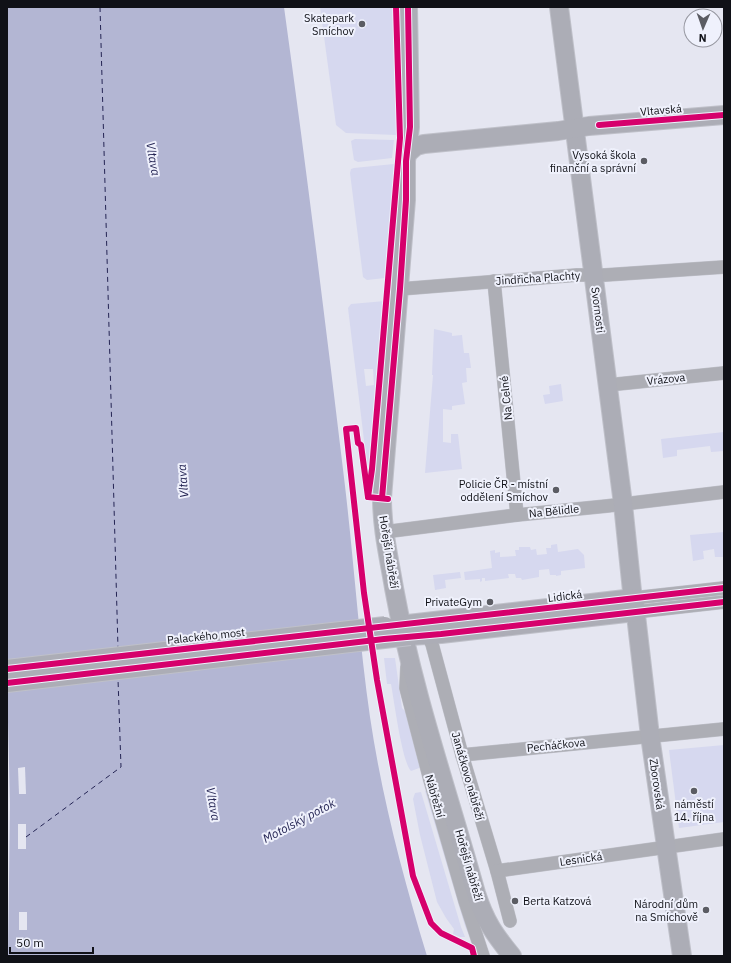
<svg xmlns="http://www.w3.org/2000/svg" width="731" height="963" font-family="'IBM Plex Sans',sans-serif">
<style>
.green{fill:#d6d8ef;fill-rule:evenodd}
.water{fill:#b3b6d3}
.pier{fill:#e5e6f1}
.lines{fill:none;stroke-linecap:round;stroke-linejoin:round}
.ferry{stroke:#242453;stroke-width:1;stroke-dasharray:5 4;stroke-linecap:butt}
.street-casing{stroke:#bfc0c9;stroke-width:14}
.secondary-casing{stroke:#bfc0c9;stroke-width:20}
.street{stroke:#adaeb5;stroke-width:13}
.secondary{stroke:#acadb6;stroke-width:18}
.tram{stroke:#acacb5;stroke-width:1}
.secondary-bridge-casing{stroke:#bfc0c9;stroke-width:20;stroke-linecap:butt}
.secondary-bridge{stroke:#acadb6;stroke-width:18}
.cycleway-casing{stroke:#eff1fc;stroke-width:8}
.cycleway{stroke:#d6006c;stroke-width:6}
.poi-dot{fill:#5b5c63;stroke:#eff1fc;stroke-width:1.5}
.labels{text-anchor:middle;stroke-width:4;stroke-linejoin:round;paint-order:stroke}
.poi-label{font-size:11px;fill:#101117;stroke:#eff1fc;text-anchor:end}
.street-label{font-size:11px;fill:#101117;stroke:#eff1fc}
.water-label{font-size:12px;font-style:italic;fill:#242453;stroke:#eff1fc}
</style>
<rect width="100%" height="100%" fill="#e5e6f1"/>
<g class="green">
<polygon points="320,7 393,7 398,125 398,133 396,135 346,133 336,125"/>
<polygon points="355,139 394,140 392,158 358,162 354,160 351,141"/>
<polygon points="394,164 395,165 396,167 386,277 385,278 367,280 363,277 350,173 351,169 354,168"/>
<path d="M385,301L371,465L369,467L367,465L348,308L351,304ZM373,369L374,385L366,386L364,369Z"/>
<polygon points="434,329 452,333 452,336 462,335 464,353 469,353 471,368 466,368 467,382 462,383 465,404 452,406 452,410 443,409 443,442 451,443 451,434 458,434 462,469 425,473 433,375 432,375"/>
<polygon points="561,384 563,401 545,404 543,395 550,394 549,386"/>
<polygon points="724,432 724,451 711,452 710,446 677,450 677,456 663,458 661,439"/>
<polygon points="724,532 724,557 715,557 714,549 703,551 704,559 693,561 690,535"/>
<polygon points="557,544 558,552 578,549 584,555 585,568 561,571 561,575 556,576 556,575 550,575 549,569 539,570 539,577 522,580 521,578 516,578 515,574 508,574 509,578 485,581 485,578 482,578 482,581 480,582 480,579 465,580 464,572 492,568 490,551 495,550 495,553 500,552 500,557 516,556 515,550 519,550 519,547 530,547 531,550 536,549 537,555 547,554 546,548 551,548 551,545"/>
<polygon points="460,572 461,578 445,580 446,588 435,590 433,575"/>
<path d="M384,658H395L402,708L407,713L422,767L411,771C402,762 394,700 391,684H387Z"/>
<polygon points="724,745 724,822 679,828 669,750"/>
<polygon points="425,791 429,791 470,933 469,935 465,926"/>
<polygon points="421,792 461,927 465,937 460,937 453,934 454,929 446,918 437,902 420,835 413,799 415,793"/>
</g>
<path class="water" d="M7,7H284C306,166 326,326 345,486C354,563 359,640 370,717C382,798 403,877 427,956H8L10,804L7,681Z"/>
<g class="pier">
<polygon points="25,767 26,794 19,794 18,768"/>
<rect x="18" y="824" width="8" height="25"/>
<rect x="19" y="912" width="8" height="18"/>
</g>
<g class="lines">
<g class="ferry">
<polyline points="100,7 118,648"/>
<polyline points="26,837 121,767 118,679"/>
</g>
<defs>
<g id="street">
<polyline points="494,281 517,515"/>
<polyline points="400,289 577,275 605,275 724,267"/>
<polyline points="608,385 724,373"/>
<polyline points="384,532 517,515 607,506 724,492"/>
<polyline points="634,598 724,588"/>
<polyline points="635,612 724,602"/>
<polyline points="422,636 429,638 432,644 462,755 497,871 510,921"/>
<polyline points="407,667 406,688 430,780 465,901 483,956"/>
<polyline points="462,755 724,729"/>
<polyline points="497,871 724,839"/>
</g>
<g id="secondary">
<path d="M408,7L410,127L406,161V200L382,498C382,529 389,558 394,588C413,692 448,792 476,893C485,921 494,934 512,956"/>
<polyline points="559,7 623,504 632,591 634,598 650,736 682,956"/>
<polyline points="407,154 416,146 424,144 558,131 589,126 724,115"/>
<polyline points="408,624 634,598"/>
<polyline points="410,636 441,634 635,612"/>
</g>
</defs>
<use href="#street" class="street-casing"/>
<use href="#secondary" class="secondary-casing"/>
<use href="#street" class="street"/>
<use href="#secondary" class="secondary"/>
<g class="tram">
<polyline points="7,674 8,674"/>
<polyline points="7,680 9,680"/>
</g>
<defs>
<g id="secondary-bridge">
<polyline points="7,669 385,626"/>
<polyline points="7,683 410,636"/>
</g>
</defs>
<use href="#secondary-bridge" class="secondary-bridge-casing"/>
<use href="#secondary-bridge" class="secondary-bridge"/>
<defs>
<g id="cycleway">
<polyline points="599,125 724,115"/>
<polyline points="368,497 361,445 358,443 356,428 346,429 364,593 377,680 413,876 431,923 441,933 472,948 474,956"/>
<polyline points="382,498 400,289 406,200 406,161 410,127 408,7"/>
<polyline points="388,499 368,497 372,469 400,138 396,7"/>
<polyline points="7,669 724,588"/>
<polyline points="7,683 384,639 441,634 724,602"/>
</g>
</defs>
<use href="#cycleway" class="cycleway-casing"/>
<use href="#cycleway" class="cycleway"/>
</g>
<g class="poi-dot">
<circle cx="362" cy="24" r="4"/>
<circle cx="644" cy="161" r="4"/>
<circle cx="556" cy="490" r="4"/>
<circle cx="490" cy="602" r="4"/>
<circle cx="694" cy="791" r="4"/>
<circle cx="515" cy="901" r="4"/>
<circle cx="706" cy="910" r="4"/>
</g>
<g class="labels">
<g class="poi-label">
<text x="354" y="22">Skatepark<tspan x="354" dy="13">Smíchov</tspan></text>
<text x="636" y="159">Vysoká škola<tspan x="636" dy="13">finanční a správní</tspan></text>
<text x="548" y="488">Policie ČR - místní<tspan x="548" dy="13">oddělení Smíchov</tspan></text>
<text x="482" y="606">PrivateGym</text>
<text x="694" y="808" text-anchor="middle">náměstí<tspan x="694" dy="13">14. října</tspan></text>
<text x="523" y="905" text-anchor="start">Berta Katzová</text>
<text x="698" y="908">Národní dům<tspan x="698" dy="13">na Smíchově</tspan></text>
</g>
<g class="street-label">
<text transform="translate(661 110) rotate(-5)" y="4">Vltavská</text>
<text transform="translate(538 278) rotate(-4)" y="4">Jindřicha Plachty</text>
<text transform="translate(598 310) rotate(83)" y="4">Svornosti</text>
<text transform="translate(666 379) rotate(-6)" y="4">Vrázova</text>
<text transform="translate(506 398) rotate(-96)" y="4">Na Celné</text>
<text transform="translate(554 511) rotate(-6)" y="4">Na Bělidle</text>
<text transform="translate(389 552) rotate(81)" y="4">Hořejší nábřeží</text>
<text transform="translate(565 596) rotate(-7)" y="4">Lidická</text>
<text transform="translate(206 636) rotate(-6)" y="4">Palackého most</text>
<text transform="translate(556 745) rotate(-6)" y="4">Pecháčkova</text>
<text transform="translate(468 776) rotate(74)" y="4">Janáčkovo nábřeží</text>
<text transform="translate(657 784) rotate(82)" y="4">Zborovská</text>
<text transform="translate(435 796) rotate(74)" y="4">Nábřežní</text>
<text transform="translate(581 859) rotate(-8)" y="4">Lesnická</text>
<text transform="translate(469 865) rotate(74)" y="4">Hořejší nábřeží</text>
</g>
<g class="water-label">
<text transform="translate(153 159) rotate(80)" y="4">Vltava</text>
<text transform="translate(183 481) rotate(-95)" y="4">Vltava</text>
<text transform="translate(213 804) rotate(80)" y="4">Vltava</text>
<text transform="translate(299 821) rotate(-28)" y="4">Motolský potok</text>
</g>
</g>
<rect width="731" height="963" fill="none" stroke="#101117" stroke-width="16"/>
<g transform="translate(703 28) rotate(182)"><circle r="19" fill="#eff1fc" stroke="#9697a0"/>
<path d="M0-3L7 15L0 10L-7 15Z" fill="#5b5c63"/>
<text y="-6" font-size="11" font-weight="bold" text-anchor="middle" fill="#101117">N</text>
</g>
<path d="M10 947v6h83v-6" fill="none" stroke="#101117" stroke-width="2"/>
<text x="16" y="947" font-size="12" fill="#101117" stroke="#eff1fc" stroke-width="3" paint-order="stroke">50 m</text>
</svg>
